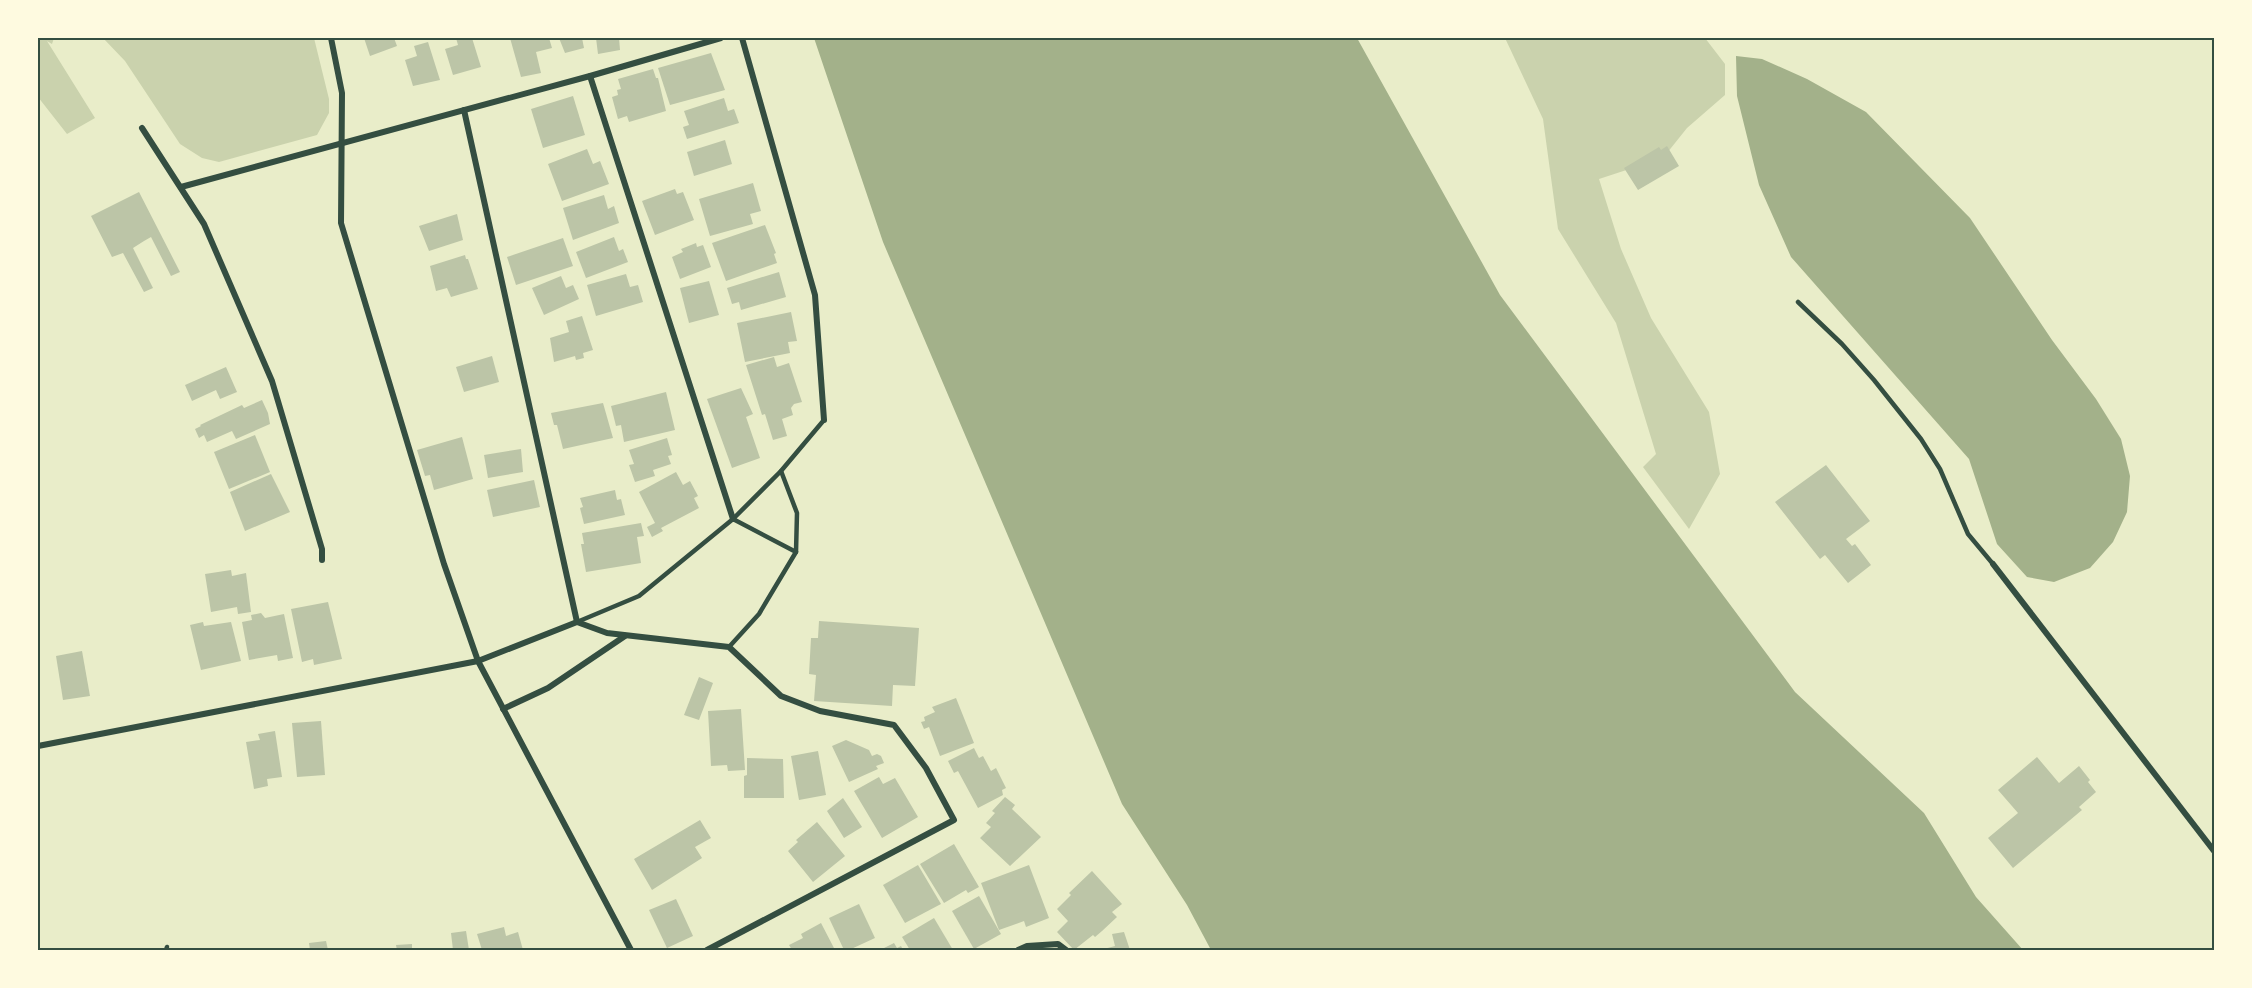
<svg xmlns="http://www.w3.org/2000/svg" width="2252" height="988" font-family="'Exo 2',sans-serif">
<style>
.green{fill:#cad2ad}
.water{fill:#a3b18a}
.building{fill:#bcc5a7}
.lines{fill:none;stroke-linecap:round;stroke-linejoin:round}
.service{stroke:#344e41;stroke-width:4.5}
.minor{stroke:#344e41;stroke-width:6}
.neatline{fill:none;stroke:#344e41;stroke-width:2}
</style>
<rect width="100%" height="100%" fill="#e9edc9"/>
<g class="green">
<polygon points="38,38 54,38 52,44 47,41 95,118 67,134 38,97"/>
<polygon points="103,38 314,38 329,99 329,113 317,135 219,162 202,158 180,144 125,61"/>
<polygon points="1505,38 1705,38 1725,64 1725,95 1687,128 1663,158 1599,179 1621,249 1651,318 1709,412 1720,474 1689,529 1643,467 1656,454 1616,323 1558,229 1543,119"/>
</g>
<g class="water">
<polygon points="814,38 1357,38 1500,295 1795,692 1924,813 1976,897 2023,950 1211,950 1187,905 1122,804 883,242"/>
<polygon points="1736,56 1762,59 1807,79 1866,112 1970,218 2052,340 2096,399 2121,439 2130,476 2127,512 2113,542 2090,568 2054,582 2027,577 1997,544 1969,459 1791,257 1759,185 1737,96"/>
</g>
<g class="building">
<polygon points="364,38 394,38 397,46 370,56"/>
<polygon points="456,38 472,38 481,67 453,75 445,49 458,45"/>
<polygon points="510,38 549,38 552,48 536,52 541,73 521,77"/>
<polygon points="559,38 582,38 584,48 565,53"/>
<polygon points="596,38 619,38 620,50 598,54"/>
<polygon points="428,42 440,80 413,86 405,60 417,56 414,46"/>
<polygon points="711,53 725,90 670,105 658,68"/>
<polygon points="653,69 656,78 658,78 666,111 629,122 627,116 618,119 612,97 618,95 617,90 621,89 618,79"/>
<polygon points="573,96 585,135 543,148 531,109"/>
<polygon points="724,98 728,111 734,109 739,123 687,139 683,127 689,125 684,111"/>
<polygon points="725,140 732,164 694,176 687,152"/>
<polygon points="1667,146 1679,166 1638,190 1624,168 1659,147 1661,150"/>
<polygon points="587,149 593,164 600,161 609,184 562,201 548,164"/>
<polygon points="753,183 761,211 750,214 753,224 710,236 699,199"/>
<polygon points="675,189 677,194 683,192 694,220 655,235 642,201"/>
<polygon points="139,192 180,272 171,276 151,237 144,241 133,248 153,288 144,292 123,253 112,257 91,216"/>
<polygon points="604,195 608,209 614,206 619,223 573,240 563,208"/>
<polygon points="457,214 463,240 429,251 419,226"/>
<polygon points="765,225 776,253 774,254 777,263 726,281 712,243"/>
<polygon points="614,237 619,251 623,249 628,262 586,278 576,252"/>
<polygon points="563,238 573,266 516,285 507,257"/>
<polygon points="696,243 697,247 703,245 711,267 680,279 672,257 683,252 681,249"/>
<polygon points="465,255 466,259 468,259 478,289 451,297 447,288 436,291 430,266"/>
<polygon points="779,272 786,297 741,310 739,302 732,304 727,288"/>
<polygon points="626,274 630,287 638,285 643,302 596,316 587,285"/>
<polygon points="561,276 566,288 573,285 579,299 544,315 532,288"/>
<polygon points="709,281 719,315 689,323 680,288"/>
<polygon points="791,312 797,341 788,342 790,353 745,362 737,323"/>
<polygon points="582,316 593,350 583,353 584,358 576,360 575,356 554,362 550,338 569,332 566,321"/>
<polygon points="492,356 499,382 464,392 456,367"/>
<polygon points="774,357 777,367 789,363 802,402 794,404 791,408 793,415 782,419 787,436 773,440 765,414 762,415 746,365"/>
<polygon points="226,367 237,392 220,399 216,390 192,401 185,385"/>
<polygon points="741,388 753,414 746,417 760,458 732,468 707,399"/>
<polygon points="666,392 675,430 624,442 621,425 616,426 611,406"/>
<polygon points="262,400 268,413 270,424 236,439 232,431 207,442 204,435 199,438 195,429 201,426 200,425 242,405 244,408"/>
<polygon points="603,403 613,438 563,449 557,425 554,425 551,413"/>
<polygon points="255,435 270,472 229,489 214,452"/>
<polygon points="462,437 473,479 434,490 430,475 425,476 417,450"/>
<polygon points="667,438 672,455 668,456 671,464 653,470 655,476 635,482 629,465 634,464 629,450"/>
<polygon points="521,449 523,472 488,478 484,455"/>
<polygon points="1826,465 1870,521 1846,539 1852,546 1855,544 1871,565 1848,583 1825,555 1820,559 1775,502"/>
<polygon points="676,472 683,485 690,481 698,496 694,498 699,508 661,528 663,531 652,537 647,527 655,523 639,492"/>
<polygon points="271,474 290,512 245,531 230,492"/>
<polygon points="534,480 540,507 493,517 487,490"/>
<polygon points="615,490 617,500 621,499 625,515 584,524 580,508 583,507 580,498"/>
<polygon points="641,523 644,536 637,537 641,563 586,572 581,544 584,544 582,533"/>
<polygon points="231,570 232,576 246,573 251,612 238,614 237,607 211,612 205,574"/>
<polygon points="328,602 342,659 314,665 313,659 302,662 291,609"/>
<polygon points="261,613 265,618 284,614 293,658 278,661 277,655 249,660 242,622 252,620 251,615"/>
<polygon points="819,621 919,628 915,686 893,685 892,706 814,701 816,675 809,674 811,638 818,638"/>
<polygon points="203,622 204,626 231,622 241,661 201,670 190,625"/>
<polygon points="82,651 90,696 63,700 56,656"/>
<polygon points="699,677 713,683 699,720 684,715"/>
<polygon points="956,698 974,743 940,756 929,727 924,729 921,722 925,721 924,717 935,712 932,707"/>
<polygon points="741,709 745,770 728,771 727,765 711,766 708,711"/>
<polygon points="321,721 325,775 297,777 292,723"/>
<polygon points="275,731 282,777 267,779 268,786 254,789 246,742 260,740 258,734"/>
<polygon points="846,740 869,750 872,756 877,754 881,756 884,763 876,766 878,769 849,782 832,746"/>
<polygon points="974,748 979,758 983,756 991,771 996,768 1006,788 1002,790 1003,795 978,808 958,771 954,773 948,761"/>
<polygon points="818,751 826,795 799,800 791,756"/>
<polygon points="2037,757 2059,783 2079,766 2090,780 2088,782 2096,792 2079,807 2082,810 2013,868 1988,838 2018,813 1998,790"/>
<polygon points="747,758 783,759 784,798 744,798 744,776 747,775"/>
<polygon points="879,777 883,784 895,778 918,817 882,838 854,791"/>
<polygon points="1005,797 1015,805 1012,809 1041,837 1010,866 980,838 991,827 986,823 995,813 992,811"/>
<polygon points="843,798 862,827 844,838 827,811"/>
<polygon points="700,820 711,838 695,847 702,858 652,890 634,859"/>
<polygon points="817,822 845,856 813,882 788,851 798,842 796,840"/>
<polygon points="954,844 979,887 968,893 966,890 944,903 920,864"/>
<polygon points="918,865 941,904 905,923 883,885"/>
<polygon points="1029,865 1049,918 1026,927 1024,921 999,930 981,883"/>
<polygon points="1092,871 1122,904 1112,912 1117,917 1102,931 1095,937 1093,935 1074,950 1057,932 1068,921 1057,909 1071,895 1069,893"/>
<polygon points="979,896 1001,934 974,949 952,911"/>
<polygon points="676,899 693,936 667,948 649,910"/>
<polygon points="859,904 875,938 849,950 844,950 829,918"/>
<polygon points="934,918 953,950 910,950 902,937"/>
<polygon points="821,923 835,950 792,950 789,945 803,938 801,934"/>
<polygon points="504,927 506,936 518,932 523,950 482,950 477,934"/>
<polygon points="466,931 469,950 453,950 451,933"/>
<polygon points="1124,932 1130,950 1100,950 1115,946 1112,934"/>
<polygon points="326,941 328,950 310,950 309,943"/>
<polygon points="894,943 897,948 901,946 903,950 880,950"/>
<polygon points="412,944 412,950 397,950 396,945"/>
</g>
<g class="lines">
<g class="service">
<polyline points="1798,302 1842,344 1874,380 1921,439 1940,469 1968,534 1993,564"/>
<polyline points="781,471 797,513 796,552"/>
<polyline points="577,622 639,596 733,519"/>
<polyline points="729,647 759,614 796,552 733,519 781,471 824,420"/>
<polyline points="166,950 167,947"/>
</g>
<g class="minor">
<polyline points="331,38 342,93 341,223 444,564 478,661 631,950"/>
<polyline points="742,38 815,295 824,420"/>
<polyline points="590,76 733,519"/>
<polyline points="464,110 577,622"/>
<polyline points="142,128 204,224 272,381 322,549 322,560"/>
<polyline points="181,187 590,76 721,38"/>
<polyline points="1993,564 2214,851"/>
<polyline points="503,709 548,688 625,636"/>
<polyline points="38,746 478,661 577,622 607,633 729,647 781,696 820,711 894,725 926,768 954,820 707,950"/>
<polyline points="1018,950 1027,946 1058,944 1066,950"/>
</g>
</g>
<rect width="2252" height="988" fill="none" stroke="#fefae0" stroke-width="78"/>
<rect x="39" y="39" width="2174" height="910" class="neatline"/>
</svg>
